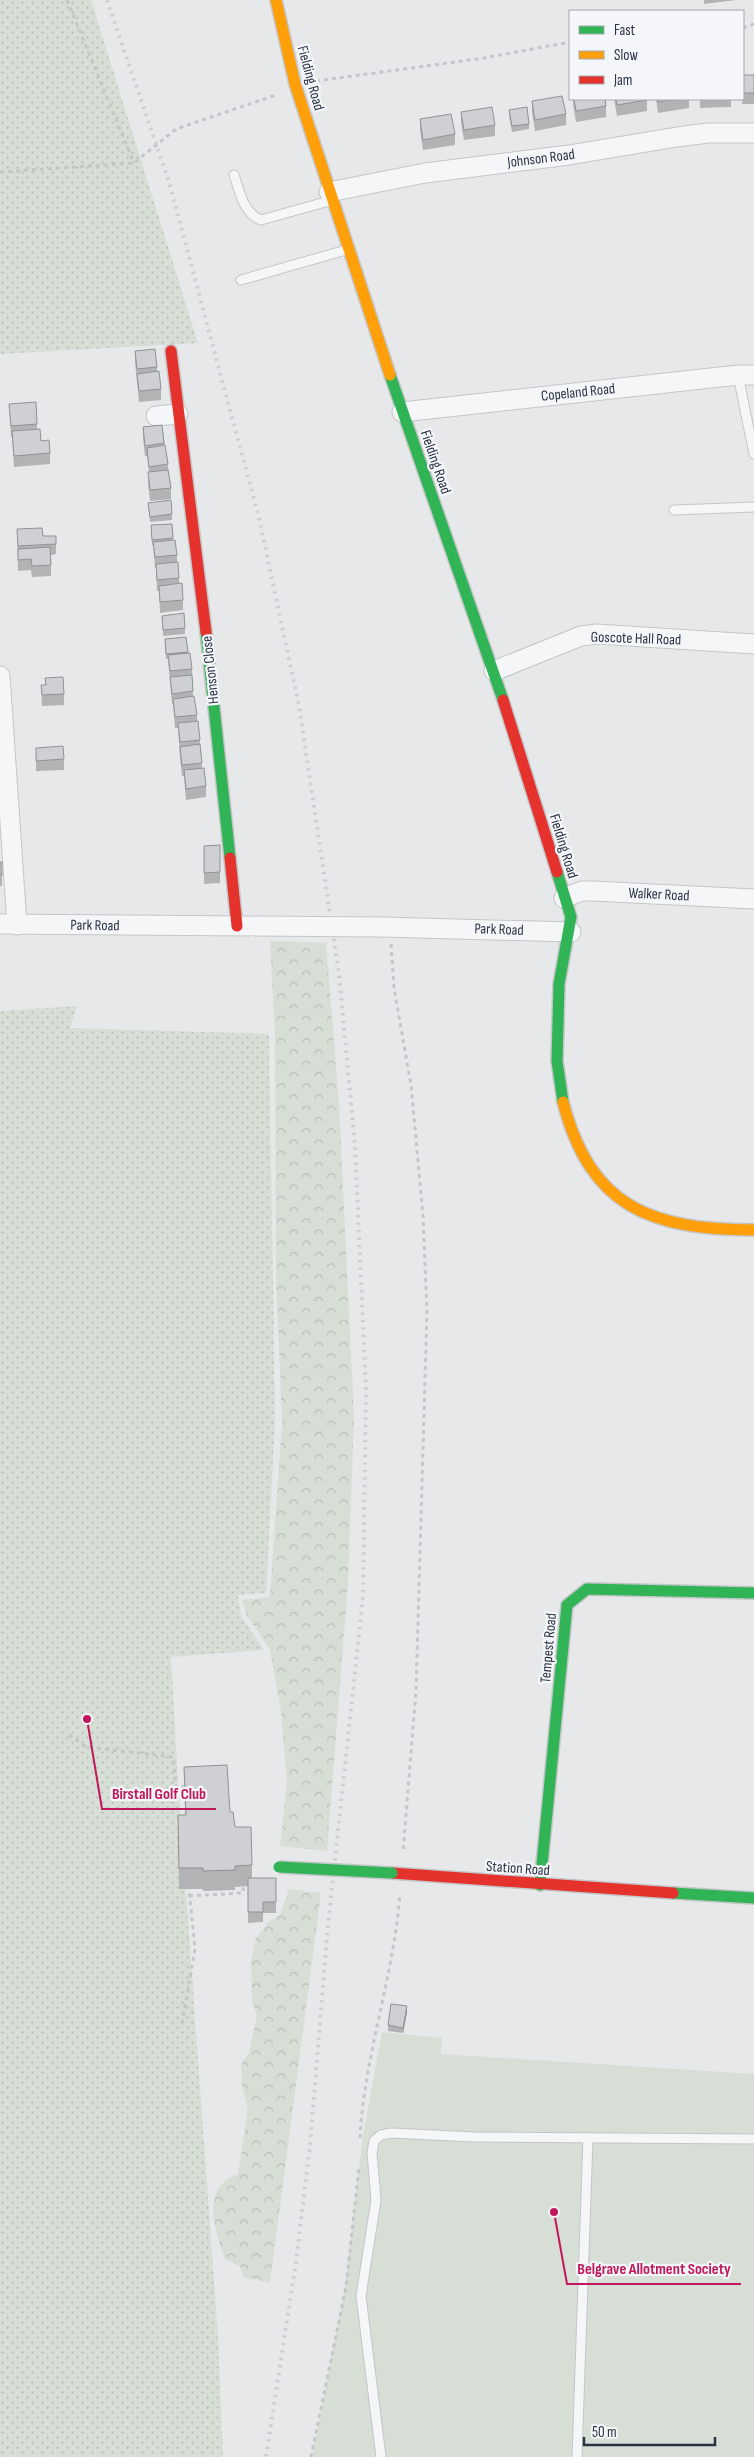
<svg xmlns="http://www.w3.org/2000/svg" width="754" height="2457" font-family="'Sofia Sans Condensed',sans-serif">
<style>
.grass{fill:url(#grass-dots)}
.forest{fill:url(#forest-crowns)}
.green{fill:#d6ded6}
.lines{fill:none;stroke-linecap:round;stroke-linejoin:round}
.lane-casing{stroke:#c4c6c8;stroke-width:11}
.street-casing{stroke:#c4c6c8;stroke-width:21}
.fast-casing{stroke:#c4c6c8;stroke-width:14}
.slow-casing{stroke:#c4c6c8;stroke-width:14}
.jam-casing{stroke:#c4c6c8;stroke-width:14}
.path{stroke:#c5c6ca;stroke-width:3;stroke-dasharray:4 4;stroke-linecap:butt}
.lane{stroke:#f5f6f7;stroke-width:9}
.street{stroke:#f5f6f7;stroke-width:19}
.fast{stroke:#30b455;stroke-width:11}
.slow{stroke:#ff9f0a;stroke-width:11}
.jam{stroke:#e5322d;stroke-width:11}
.rail{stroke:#cecfd2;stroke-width:4;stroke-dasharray:2.5 5;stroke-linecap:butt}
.street-bridge-casing{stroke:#c4c6c8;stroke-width:21;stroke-linecap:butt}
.fast-bridge-casing{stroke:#c4c6c8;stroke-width:14;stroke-linecap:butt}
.street-bridge{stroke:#f5f6f7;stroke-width:19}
.fast-bridge{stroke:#30b455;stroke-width:11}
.wall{fill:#b1b3b5}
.shaded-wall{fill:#909294}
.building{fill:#ced0d3;stroke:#909294}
.labels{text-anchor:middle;stroke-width:4.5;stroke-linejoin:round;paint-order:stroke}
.street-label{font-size:15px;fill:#2b3445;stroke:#f4f6f9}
.leader{fill:none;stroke:#c2185b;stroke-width:2}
.callout-dot{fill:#c2185b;stroke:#f4f6f9;stroke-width:2}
.callout-label{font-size:16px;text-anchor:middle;font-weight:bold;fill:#c2185b;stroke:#f4f6f9;stroke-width:4.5;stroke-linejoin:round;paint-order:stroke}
</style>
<defs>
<pattern id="grass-dots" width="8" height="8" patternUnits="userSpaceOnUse" patternTransform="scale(1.25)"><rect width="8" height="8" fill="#d6ded6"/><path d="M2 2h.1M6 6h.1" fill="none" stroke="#b8bfb9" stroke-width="1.8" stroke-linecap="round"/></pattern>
<pattern id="forest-crowns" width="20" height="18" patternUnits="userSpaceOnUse" patternTransform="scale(1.25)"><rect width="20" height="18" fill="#d6ded6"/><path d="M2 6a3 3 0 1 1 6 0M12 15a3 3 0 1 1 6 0" fill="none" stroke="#b8bfb9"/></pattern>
</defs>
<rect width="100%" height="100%" fill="#e6e8ea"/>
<g class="grass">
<polygon points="0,0 91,0 198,343 0,354"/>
<polygon points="77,1006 70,1028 269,1034 275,1420 266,1593 238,1595 241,1616 264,1650 171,1657 178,1781 218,2338 223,2457 0,2457 0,1011"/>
</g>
<g class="forest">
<polygon points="270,941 326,943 339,1104 354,1417 348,1582 327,1851 280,1846 287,1783 281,1710 270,1650 246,1614 242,1600 270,1597 282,1423 276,1276 275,1036"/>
<path d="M289,1889L321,1893L270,2283L244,2277L240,2266L225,2259C217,2238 204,2200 224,2182C228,2178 234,2176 238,2174L248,2108L242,2086L241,2065L249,2052L257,2016L252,2001L251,1960L256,1938L269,1922L280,1915Z"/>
</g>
<polygon class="green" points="382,2032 442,2038 441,2054 754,2074 754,2457 312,2457 345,2287 363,2136"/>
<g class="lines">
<defs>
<g id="lane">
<path d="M234,175C240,192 243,213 261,220L329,201"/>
<polyline points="241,280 346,250"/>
<polyline points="738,375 754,454"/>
<polyline points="674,510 754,507"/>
<polyline points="381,2457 361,2296 376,2200 372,2153 374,2141 381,2135 392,2133 474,2137 754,2139"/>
<polyline points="577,2457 588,2138"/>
</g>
<g id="street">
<polyline points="329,192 425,173 569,155 677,137 708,133 754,133"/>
<polyline points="402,412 738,375 754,375"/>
<polyline points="156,416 178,414"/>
<polyline points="494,671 581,636 597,634 754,644"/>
<polyline points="0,676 17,925"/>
<polyline points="564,898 582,891 593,891 754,899"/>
<polyline points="0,924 249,926"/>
<polyline points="382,927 571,932"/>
</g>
<g id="fast">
<polyline points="390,375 503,700"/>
<polyline points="206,632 230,858"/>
<polyline points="557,872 571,917 559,984 557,1061 563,1102"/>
<polyline points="540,1885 567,1605 587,1589 754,1593"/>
<polyline points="673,1893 754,1898"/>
</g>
<g id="slow">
<polyline points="276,0 295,84 390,375"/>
<path d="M563,1102C591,1209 652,1229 754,1230"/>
</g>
<g id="jam">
<polyline points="171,351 206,632"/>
<polyline points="503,700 557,872"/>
<polyline points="230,858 237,926"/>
<polyline points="392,1873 673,1893"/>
</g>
</defs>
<use href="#lane" class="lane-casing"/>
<use href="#street" class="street-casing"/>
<use href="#fast" class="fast-casing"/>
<use href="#slow" class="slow-casing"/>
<use href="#jam" class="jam-casing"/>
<g class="path">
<polyline points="67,0 134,163"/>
<polyline points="743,28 754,24"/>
<polyline points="316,81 484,58 570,42"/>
<polyline points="0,172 134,163 176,129 276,95"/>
<polyline points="391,944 394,988 411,1085 423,1216 427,1311 416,1691 403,1852"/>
<polyline points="69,1735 86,1747 173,1757 176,1787 189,1786"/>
<polyline points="225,1785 233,1784"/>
<polyline points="189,1896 243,1893 243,1889 250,1888"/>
<polyline points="182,2024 195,1949 189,1889"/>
<path d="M360,2138C364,2056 394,1976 400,1893"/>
<polyline points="311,2457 346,2287 359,2167"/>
</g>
<use href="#lane" class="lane"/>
<use href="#street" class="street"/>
<use href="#fast" class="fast"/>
<use href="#slow" class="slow"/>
<use href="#jam" class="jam"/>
<polyline class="rail" points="107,0 169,182 259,518 299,706 339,974 355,1146 366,1389 363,1596 328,1925 310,2145 296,2262 266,2457"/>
<defs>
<polyline id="street-bridge" points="254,926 382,927"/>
<polyline id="fast-bridge" points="279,1867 392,1873"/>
</defs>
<use href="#street-bridge" class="street-bridge-casing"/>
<use href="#fast-bridge" class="fast-bridge-casing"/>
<use href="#street-bridge" class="street-bridge"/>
<use href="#fast-bridge" class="fast-bridge"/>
</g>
<g class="wall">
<polygon points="704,0 736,0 704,4"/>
<polygon points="743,75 754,75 754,104 742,104"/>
<polygon points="573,99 605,99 606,106 606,117 576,122 573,104"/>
<polygon points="614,99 647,99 647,111 617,116"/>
<polygon points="656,99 689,99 689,108 658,113"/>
<polygon points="700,99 731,99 731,107 700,108"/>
<polygon points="532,101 566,114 566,125 535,131 532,112"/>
<polygon points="509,110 529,124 529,129 512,132 509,116"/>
<polygon points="461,112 495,125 495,136 464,140 461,123"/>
<polygon points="420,119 455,134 455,145 423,150 420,130"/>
<polygon points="135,351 157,367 157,371 161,389 161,400 139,402 135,362"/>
<polygon points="9,404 37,424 37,429 41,441 50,453 50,464 14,467 12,437 11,437"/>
<polygon points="162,425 171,488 171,499 150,501 148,483 149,472 147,456 145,456 143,438 143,427"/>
<polygon points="148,503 172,514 172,520 150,522"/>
<polygon points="172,524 173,540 177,555 177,562 179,578 179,583 183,600 183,610 160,613 159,591 157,591 156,568 155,568 153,545 152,545 151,525"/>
<polygon points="17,529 43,536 56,536 56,554 51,555 51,576 32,577 31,570 18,571"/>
<polygon points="162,616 185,628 185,634 163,636"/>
<polygon points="186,637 188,653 192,669 193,697 197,715 197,721 198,721 202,768 206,786 206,797 186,800 184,776 182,776 180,757 178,728 175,728 173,704 172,704 168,659 166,659 165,644 165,639"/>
<polygon points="45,678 64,694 64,705 42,706 41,685 45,685"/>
<polygon points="36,748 64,759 64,770 36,771"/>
<polygon points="220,845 220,883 204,884 204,846"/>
<polygon points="0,862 2,875 2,886 0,886"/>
<polygon points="184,1767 230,1812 235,1827 252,1865 252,1878 276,1878 276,1913 263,1913 263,1922 248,1923 248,1886 235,1887 235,1890 203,1891 203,1889 179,1889 178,1815 185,1815"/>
<polygon points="407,2012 403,2033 388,2031 388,2025"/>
</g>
<polygon class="shaded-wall" points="407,2006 407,2012 403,2033 403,2028"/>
<g class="building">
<rect x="743" y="75" width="11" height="18"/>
<polygon points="562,96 566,114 535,120 532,101"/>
<polygon points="574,99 605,99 606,106 576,111"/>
<polygon points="616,99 647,99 647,100 617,105"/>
<polygon points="658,99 679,99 658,102"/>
<polygon points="492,107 495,125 464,130 461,112"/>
<polygon points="527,107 529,124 512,126 509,110"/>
<polygon points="451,114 455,134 423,140 420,119"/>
<polygon points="155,349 157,367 137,369 135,351"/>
<polygon points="159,371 161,389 139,391 137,374"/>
<polygon points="36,402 37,424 11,426 9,404"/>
<polygon points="162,425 164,443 145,446 143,427"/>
<polygon points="40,429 41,441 49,440 50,453 14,456 12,431"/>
<polygon points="165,445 168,464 149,467 147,448"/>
<polygon points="168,470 171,488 150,490 148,472"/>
<polygon points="171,500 172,514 150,517 148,503"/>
<polygon points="172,524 173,538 152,540 151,525"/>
<polygon points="42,528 43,536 56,536 56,544 18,546 17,529"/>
<polygon points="175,540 177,555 155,557 153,542"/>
<polygon points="50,547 51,565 32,566 31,559 18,560 18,549"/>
<polygon points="178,562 179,578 157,580 156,564"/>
<polygon points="182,583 183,600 160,602 159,586"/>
<polygon points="184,613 185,628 163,630 162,616"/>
<polygon points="186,637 188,652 166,654 165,639"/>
<polygon points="190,653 192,669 170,671 168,655"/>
<polygon points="192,675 193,691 172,694 170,677"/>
<polygon points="63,677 64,694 42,695 41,685 46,685 45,678"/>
<polygon points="194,696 197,715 175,717 173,699"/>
<polygon points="198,721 200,740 180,742 178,723"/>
<polygon points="200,744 202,763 182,765 180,747"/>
<polygon points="63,746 64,759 36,761 36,748"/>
<polygon points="204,768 206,786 186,789 184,770"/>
<polygon points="220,845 220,872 204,873 204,846"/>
<rect x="0" y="862" width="2" height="13"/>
<polygon points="227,1765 230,1812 233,1812 235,1827 251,1827 252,1865 235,1866 235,1870 203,1871 203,1868 179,1868 178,1815 186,1815 184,1767"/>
<polygon points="248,1878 276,1878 276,1902 263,1902 263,1912 248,1912"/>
<polygon points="391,2004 407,2006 403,2028 388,2025"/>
</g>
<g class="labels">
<g class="street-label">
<text transform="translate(311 78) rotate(75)" y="5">Fielding Road</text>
<text transform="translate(541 158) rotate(-7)" y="5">Johnson Road</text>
<text transform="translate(578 392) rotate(-6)" y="5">Copeland Road</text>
<text transform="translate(436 462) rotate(71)" y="5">Fielding Road</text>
<text transform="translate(636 638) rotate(2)" y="5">Goscote Hall Road</text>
<text transform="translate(210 670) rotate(-96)" y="5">Henson Close</text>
<text transform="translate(564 846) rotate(73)" y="5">Fielding Road</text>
<text transform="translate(659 894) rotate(3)" y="5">Walker Road</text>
<text transform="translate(95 925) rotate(1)" y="5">Park Road</text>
<text transform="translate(499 929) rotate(2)" y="5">Park Road</text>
<text transform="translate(548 1648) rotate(-85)" y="5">Tempest Road</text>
<text transform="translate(518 1868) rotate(4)" y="5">Station Road</text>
</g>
</g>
<path class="leader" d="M87 1719L102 1809H216M554 2212L567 2284H741"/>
<g class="callout-dot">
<circle cx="87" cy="1719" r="5"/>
<circle cx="554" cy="2212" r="5"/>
</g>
<g class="callout-label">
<text x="159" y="1799">Birstall Golf Club</text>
<text x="654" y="2274">Belgrave Allotment Society</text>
</g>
<rect x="569" y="10" width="175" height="90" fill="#f4f6f9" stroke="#a4a8b1"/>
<rect x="579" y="26" width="25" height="8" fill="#30b455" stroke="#a4a8b1"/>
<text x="614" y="35" font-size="15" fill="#2b3445">Fast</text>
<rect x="579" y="51" width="25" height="8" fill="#ff9f0a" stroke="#a4a8b1"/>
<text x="614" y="60" font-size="15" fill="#2b3445">Slow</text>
<rect x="579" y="76" width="25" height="8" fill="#e5322d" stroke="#a4a8b1"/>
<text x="614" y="85" font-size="15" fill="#2b3445">Jam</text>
<path d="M584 2437v8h131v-8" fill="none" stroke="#2b3445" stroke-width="2.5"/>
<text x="592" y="2437" font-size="15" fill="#2b3445" stroke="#f4f6f9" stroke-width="4" paint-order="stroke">50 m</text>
</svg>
